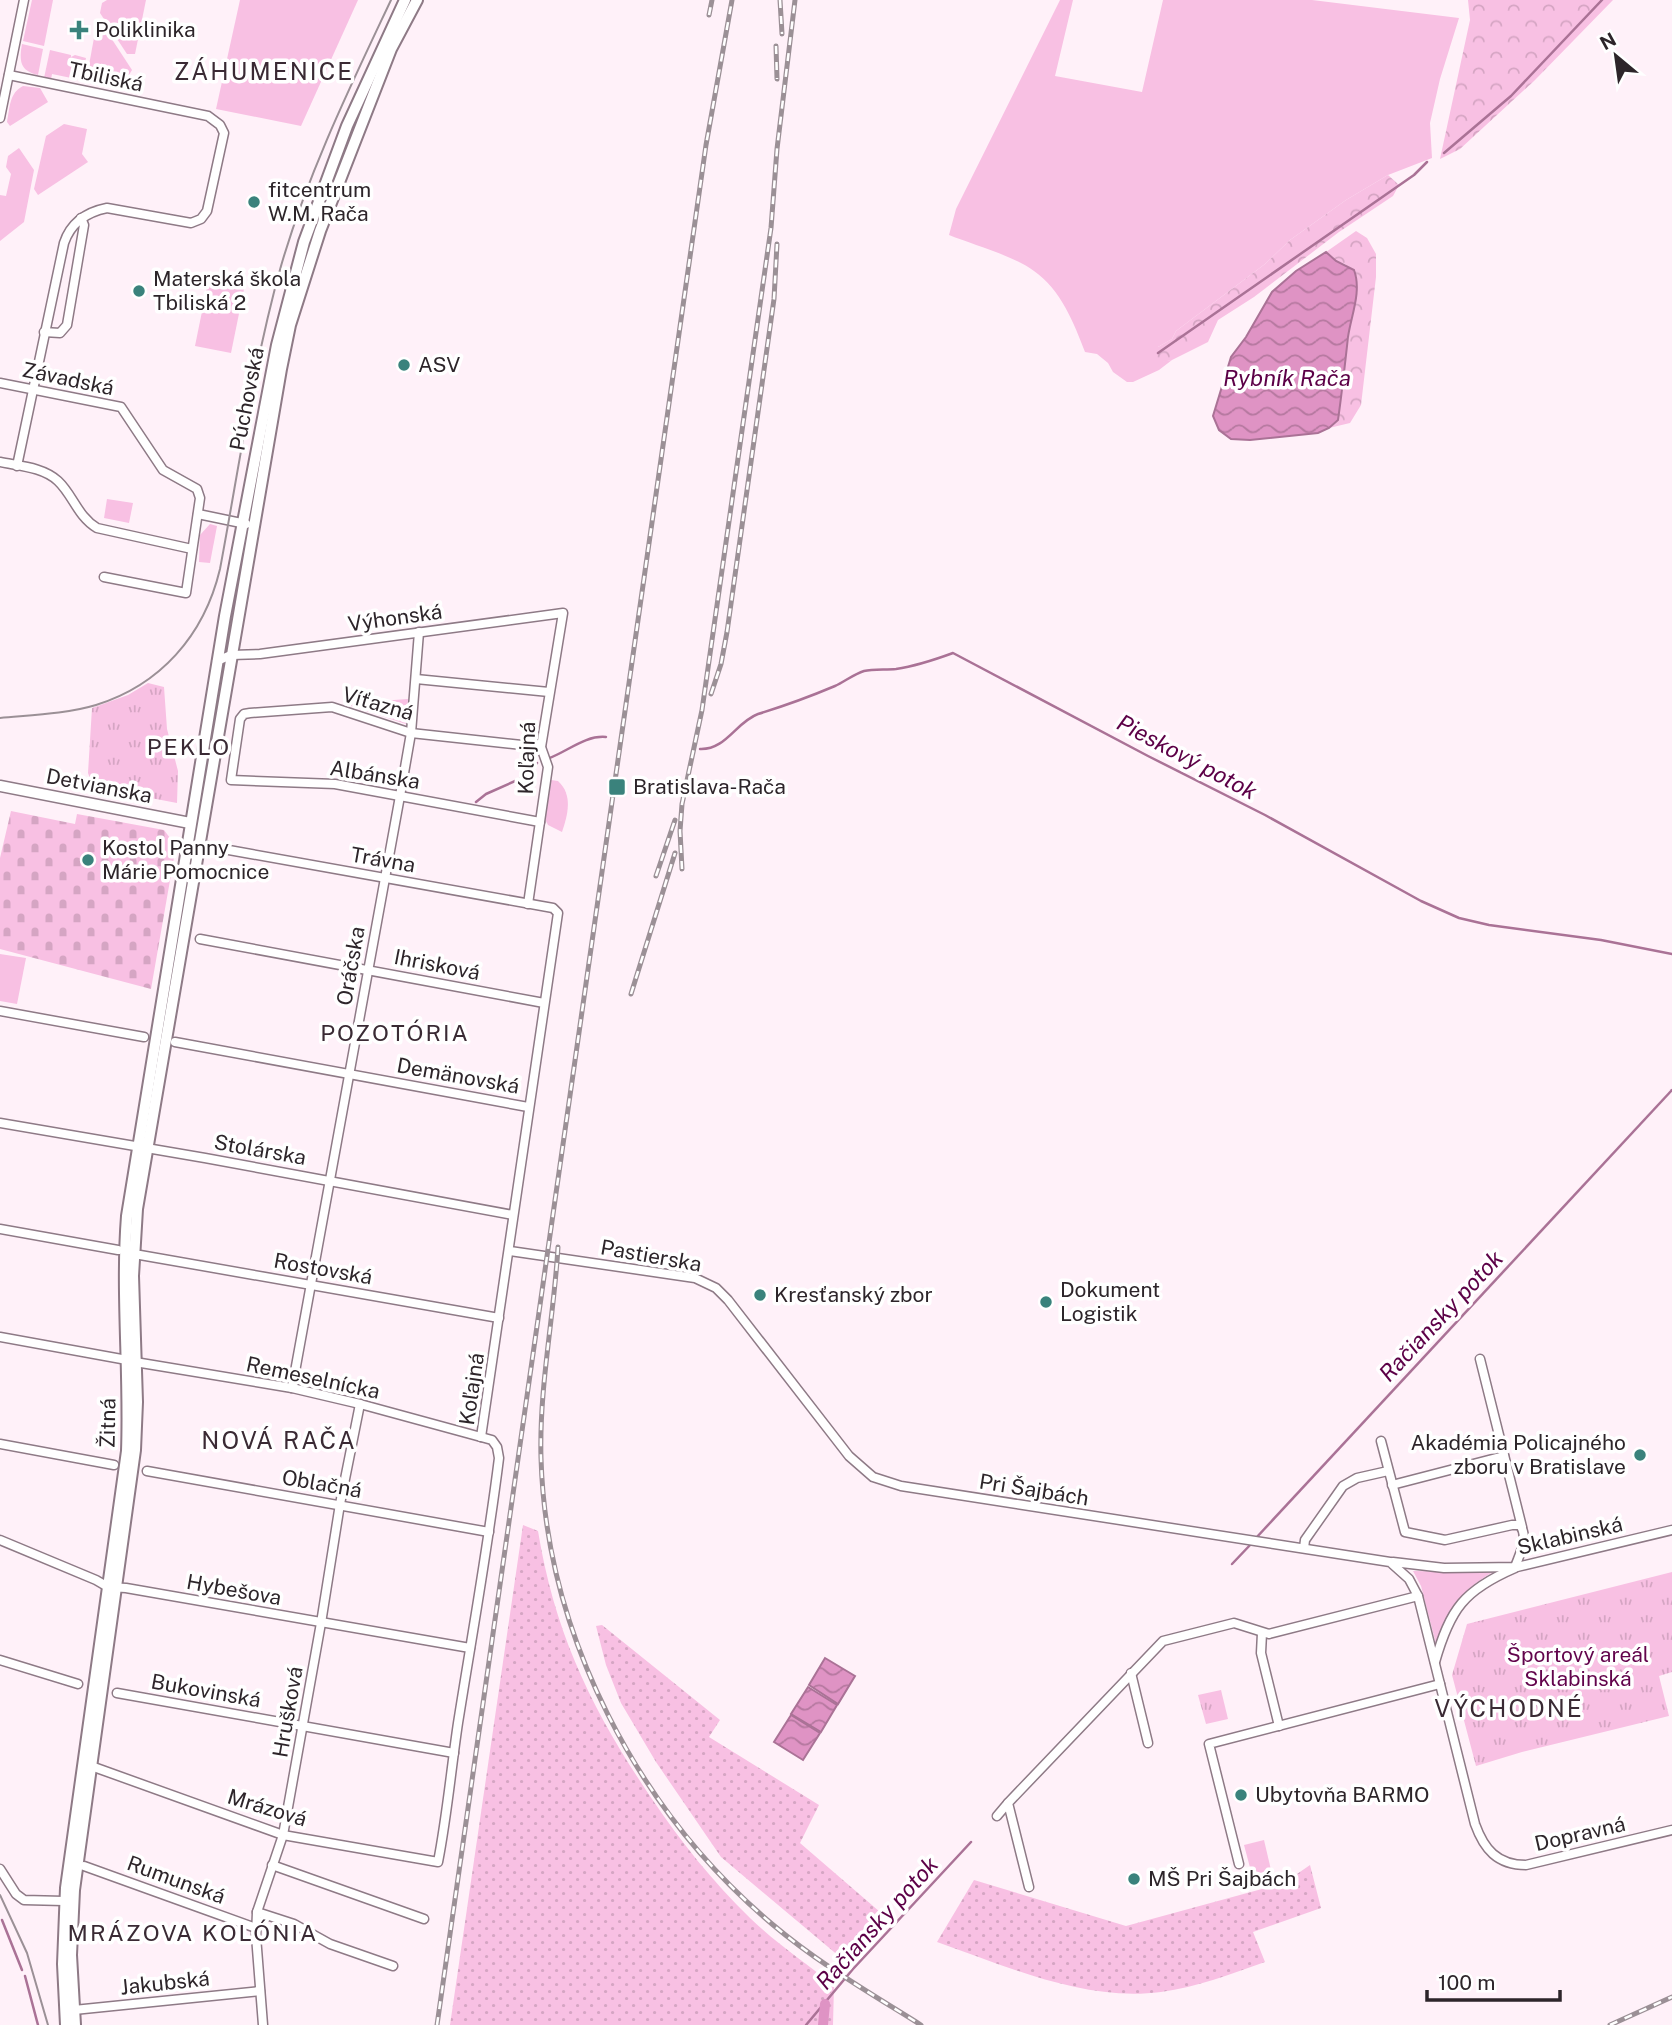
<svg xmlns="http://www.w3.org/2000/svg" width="1672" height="2025" font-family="'Public Sans',sans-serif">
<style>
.grass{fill:#f8c0e3}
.forest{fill:url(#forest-crowns)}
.cemetery{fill:url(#cemetery-stones)}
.park{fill:url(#park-tufts)}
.garden{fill:url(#garden-dots)}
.water{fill:url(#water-waves);stroke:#aa7296;stroke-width:2}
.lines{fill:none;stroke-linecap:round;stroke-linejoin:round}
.stream{stroke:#aa7296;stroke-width:2.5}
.canal{stroke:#df93c4;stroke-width:10}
.minor-casing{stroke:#8e7a86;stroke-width:11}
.tertiary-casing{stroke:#8e7a86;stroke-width:13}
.secondary-casing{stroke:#8e7a86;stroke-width:14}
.minor{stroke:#fff;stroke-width:8}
.tertiary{stroke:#fff;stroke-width:10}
.secondary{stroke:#fff;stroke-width:10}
.tram{stroke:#9b9096;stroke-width:2}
.rail-casing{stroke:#9b9096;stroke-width:5}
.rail{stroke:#fff;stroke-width:2.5;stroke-dasharray:8;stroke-linecap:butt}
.poi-dot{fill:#3a827c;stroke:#fff;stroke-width:2.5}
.labels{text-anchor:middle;stroke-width:7;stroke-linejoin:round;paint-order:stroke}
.poi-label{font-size:21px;fill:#2d252a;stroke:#fff;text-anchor:start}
.street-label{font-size:21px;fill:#2d252a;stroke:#fff}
.park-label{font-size:21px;fill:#62044c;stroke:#fff}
.water-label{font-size:23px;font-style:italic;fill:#5c0047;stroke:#fff}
.neighbourhood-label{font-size:23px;letter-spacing:2px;fill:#3a2a34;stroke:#fff}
.quarter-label{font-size:24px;letter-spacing:2px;fill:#3a2a34;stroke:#fff}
</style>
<defs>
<pattern id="forest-crowns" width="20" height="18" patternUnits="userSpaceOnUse" patternTransform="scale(1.75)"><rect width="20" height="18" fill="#f8c0e3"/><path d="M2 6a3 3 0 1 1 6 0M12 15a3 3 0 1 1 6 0" fill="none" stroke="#d5a5c3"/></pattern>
<pattern id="cemetery-stones" width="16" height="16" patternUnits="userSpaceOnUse" patternTransform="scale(1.75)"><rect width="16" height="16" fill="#f8c0e3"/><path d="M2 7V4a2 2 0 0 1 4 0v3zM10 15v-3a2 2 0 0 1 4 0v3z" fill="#d5a5c3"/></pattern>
<pattern id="park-tufts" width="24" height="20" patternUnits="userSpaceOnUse" patternTransform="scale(1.75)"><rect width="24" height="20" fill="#f8c0e3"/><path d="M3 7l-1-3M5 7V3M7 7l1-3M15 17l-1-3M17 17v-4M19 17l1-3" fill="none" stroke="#d5a5c3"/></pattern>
<pattern id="garden-dots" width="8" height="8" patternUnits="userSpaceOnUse" patternTransform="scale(1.75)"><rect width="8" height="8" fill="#f8c0e3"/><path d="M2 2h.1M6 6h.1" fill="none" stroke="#d5a5c3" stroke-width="1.8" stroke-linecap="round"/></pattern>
<pattern id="water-waves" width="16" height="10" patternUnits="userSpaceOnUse" patternTransform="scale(1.75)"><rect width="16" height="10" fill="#df93c4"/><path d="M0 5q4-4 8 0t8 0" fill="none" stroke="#b5789f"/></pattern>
</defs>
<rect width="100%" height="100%" fill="#fff1f9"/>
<g class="grass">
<polygon points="32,0 53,0 44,46 23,41"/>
<polygon points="107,0 146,0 135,54 127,54 100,13 102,3"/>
<polygon points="240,0 358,0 301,126 216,109"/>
<path d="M1060,0H1073L1055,76L1142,92L1163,0H1312L1459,18L1440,79L1430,123L1432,158L1388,175L1346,200L1290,240L1265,264L1176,331L1172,339L1158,347V362L1172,360L1159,370L1133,382H1127L1113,372L1108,363L1097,354L1085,352C1074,323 1061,290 1034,271C1014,256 974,245 949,235L956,209Z"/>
<polygon points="100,21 132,70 121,88 86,81 97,22"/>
<path d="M22,44L43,49L38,75C20,71 19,61 22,44Z"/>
<polygon points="50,50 71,55 71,57 75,55 86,58 81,80 52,74 51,80 44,78"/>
<path d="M23,86L40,88L48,102L10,126L7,122C10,108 9,93 23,86Z"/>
<polygon points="64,124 87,129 82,154 88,162 38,195 34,189 46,136"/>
<polygon points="19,148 34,170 24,222 0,241 0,195 6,196 11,174 6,167 8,156"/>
<polygon points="210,272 246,279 231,353 195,346"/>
<polygon points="107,499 133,503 129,523 104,518"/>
<polygon points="210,524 217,526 210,563 199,562 200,535"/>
<path d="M551,780L558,781C573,795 568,814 562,832L548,825L545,819Z"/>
<polygon points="0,954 26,958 17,1004 0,1001"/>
<path d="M1413,1571L1493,1572C1460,1591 1448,1610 1436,1644L1421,1586Z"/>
<polygon points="1264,1840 1271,1870 1252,1875 1244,1845"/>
</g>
<g class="forest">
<polygon points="1468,0 1613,0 1534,81 1460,149 1440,159 1470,20"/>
<polygon points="1388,175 1399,185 1393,196 1339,232 1254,297 1218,320 1208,342 1172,360 1158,363 1155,356 1158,347 1172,339 1176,331 1265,264 1290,240 1346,200"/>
<polygon points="1356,231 1367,238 1376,254 1376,277 1361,405 1350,423 1329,428 1338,420 1350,325 1357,291 1357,277 1345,264 1336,261 1326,252"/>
</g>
<polygon class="cemetery" points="11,811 75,824 77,814 164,830 176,846 151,989 0,949 0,858"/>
<g class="park">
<polygon points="148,683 164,687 167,729 178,771 177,803 93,787 88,773 92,708 128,695"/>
<polygon points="408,699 406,724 351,706 351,703"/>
<polygon points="1672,1572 1672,1672 1659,1676 1669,1716 1522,1752 1476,1766 1452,1675 1467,1624"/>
<polygon points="1221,1690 1228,1719 1206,1724 1198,1695"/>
</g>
<g class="garden">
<path d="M523,1525L538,1531C555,1635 593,1712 652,1799C681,1842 713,1882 750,1918C776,1943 805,1963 834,1985L833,2025H450Z"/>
<polygon points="602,1625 720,1720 709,1737 819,1805 800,1843 880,1912 840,1957 721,1857 656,1762 621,1703 606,1665 596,1626"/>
<path d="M1310,1865L1321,1908L1253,1932L1265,1962C1231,1974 1197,1987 1161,1992C1084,2002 1009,1967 937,1942L974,1880L1126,1926L1284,1883Z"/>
</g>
<g class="water">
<path d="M1326,252L1336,261L1354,270C1362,291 1351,316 1348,337C1345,364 1342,392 1338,420L1329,428L1318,433L1250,440L1231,439L1219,430L1213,416L1231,357L1246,337L1272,292L1296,271Z"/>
<polygon points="825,1658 855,1676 838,1704 809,1685"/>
<polygon points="808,1687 837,1705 821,1732 791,1714"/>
<polygon points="791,1715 820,1733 803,1760 774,1742"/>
</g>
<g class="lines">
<g class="stream">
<polyline points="1444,153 1511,96 1602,0"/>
<polyline points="1158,353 1414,175 1427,162"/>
<path d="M700,749C726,750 736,722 758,714C784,706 809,697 835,686C844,682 854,674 864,671C873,669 886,670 896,669C916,666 934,660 953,653L1148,756L1265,815L1421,901L1459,918L1489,925L1601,940L1672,954"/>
<path d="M547,759C567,752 585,735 606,737"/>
<polyline points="476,802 486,794 522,778 537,763"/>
<polyline points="1256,1538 1672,1090"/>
<polyline points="1232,1564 1252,1543"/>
<polyline points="2,1920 22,1970"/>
<polyline points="25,1976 38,2025"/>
<polyline points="806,2025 853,1969 971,1842"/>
</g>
<polyline class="canal" points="823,2025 825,2004"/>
<defs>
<g id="minor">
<path d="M9,75L208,116L220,125L224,133L207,211L201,219L191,223L107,208C87,212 71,222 64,243L17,466"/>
<polyline points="0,118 24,0"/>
<polyline points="44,332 60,333 67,325 84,225 81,218"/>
<polyline points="0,383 121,407 163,470 197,489 200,498 186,593 104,577"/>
<path d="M0,462C19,466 43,467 58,481C73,495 78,517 97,528L192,549"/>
<polyline points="198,514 246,524"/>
<polyline points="217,661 231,655 260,654 563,613 541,747 548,767 528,904"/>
<polyline points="416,679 549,692"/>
<polyline points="540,822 335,784 231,780 240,719 244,714 250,713 332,707 411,733 541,747"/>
<polyline points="201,845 553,908 558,913 481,1437"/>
<polyline points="200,939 544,1003"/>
<polyline points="0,1011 144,1037"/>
<polyline points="175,1042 528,1107"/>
<polyline points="0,1123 205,1158 513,1215"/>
<polyline points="0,1229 118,1250"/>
<path d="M510,1251L695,1278L716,1288L728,1300L849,1456L873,1477L901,1486L1390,1562L1409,1579L1418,1596L1475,1824C1484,1849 1497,1865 1526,1865L1672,1830"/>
<polyline points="140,1255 499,1318"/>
<polyline points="0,1337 127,1360"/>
<polyline points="1480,1359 1522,1527"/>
<polyline points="292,1388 400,796 411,733 419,632"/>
<path d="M1381,1441L1405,1532L1445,1540L1512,1525H1520C1529,1538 1520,1553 1515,1567"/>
<polyline points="0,1444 114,1465"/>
<polyline points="147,1471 489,1532"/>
<polyline points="1392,1485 1504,1456"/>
<polyline points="0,1540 96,1580 108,1587 126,1588 470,1648"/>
<polyline points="1304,1548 1305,1540 1343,1486 1357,1478 1388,1471"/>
<polyline points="1393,1562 1444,1568 1517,1567 1672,1530"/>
<polyline points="1262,1633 1261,1653 1279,1726"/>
<polyline points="0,1660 78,1684"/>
<path d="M1435,1662C1450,1609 1464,1590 1515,1568"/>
<polyline points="1131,1673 1148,1743"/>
<polyline points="117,1693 454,1753"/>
<path d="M91,1766L283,1835L438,1862C447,1816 451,1770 458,1723C472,1635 488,1547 499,1458L497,1447L492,1440L360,1404L292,1388L135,1362"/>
<polyline points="997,1816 1008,1803"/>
<polyline points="1239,1864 1209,1744 1440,1684"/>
<polyline points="272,1865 424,1919"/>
<polyline points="84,1866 256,1928"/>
<polyline points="0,1869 16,1894 24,1900 64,1901"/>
<polyline points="1029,1887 1008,1803 1163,1641 1234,1623 1269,1634 1418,1596"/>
<polyline points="257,1912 294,1924 330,1944 393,1966"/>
<polyline points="74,2010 260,1991"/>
<polyline points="263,2025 256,1936 257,1912 283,1835 321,1623 340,1504 360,1404"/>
</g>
<polyline id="tertiary" points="0,786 190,823"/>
<g id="secondary">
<path d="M66,2025L63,1964L66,1888L127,1451C130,1373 121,1294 127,1216L225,616L277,345L304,242L347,126L405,0"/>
<polyline points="75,2025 71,1955 74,1890 135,1450 137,1402 133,1276 137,1209 281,369 290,325 320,231 391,49 417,0"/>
</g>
</defs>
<use href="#minor" class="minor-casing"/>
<use href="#tertiary" class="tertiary-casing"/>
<use href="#secondary" class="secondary-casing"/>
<use href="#minor" class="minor"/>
<use href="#tertiary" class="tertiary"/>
<use href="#secondary" class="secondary"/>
<g class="tram">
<path d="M0,718C32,715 66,714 96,705C160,685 204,636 220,569C239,468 253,366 281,266C308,173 350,87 391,0"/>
<polyline points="0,1895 27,1953 48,2025"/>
</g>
<defs>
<g id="rail">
<polyline points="780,0 782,34"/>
<polyline points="709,15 712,0"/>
<polyline points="776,46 777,79"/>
<polyline points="711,694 721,664 727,632 774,299 777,244"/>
<polyline points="682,869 680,831 682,804 702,710 771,228 777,149 795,0"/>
<polyline points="656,876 675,820"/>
<polyline points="631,994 675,853"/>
<path d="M558,1247C554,1317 539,1387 541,1458C546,1635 638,1811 772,1924C818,1963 870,1993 921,2025"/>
<polyline points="437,2025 706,145 732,0"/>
<polyline points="1610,2025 1672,1997"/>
</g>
</defs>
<use href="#rail" class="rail-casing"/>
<use href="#rail" class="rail"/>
</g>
<g class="poi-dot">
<path d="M75.5 19.5h7v7h7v7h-7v7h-7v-7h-7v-7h7z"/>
<circle cx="254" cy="202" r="7"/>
<circle cx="139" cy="291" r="7"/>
<circle cx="404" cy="365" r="7"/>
<rect x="608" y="778" width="18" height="18" rx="3.5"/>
<circle cx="88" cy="860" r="7"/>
<circle cx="760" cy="1295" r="7"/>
<circle cx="1046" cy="1302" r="7"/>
<circle cx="1640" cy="1455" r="7"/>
<circle cx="1241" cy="1795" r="7"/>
<circle cx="1134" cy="1879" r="7"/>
</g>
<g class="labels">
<g class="poi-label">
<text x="95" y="37">Poliklinika</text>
<text x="268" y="197">fitcentrum<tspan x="268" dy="24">W.M. Rača</tspan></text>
<text x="153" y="286">Materská škola<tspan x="153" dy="24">Tbiliská 2</tspan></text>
<text x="418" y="372">ASV</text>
<text x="633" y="794">Bratislava-Rača</text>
<text x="102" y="855">Kostol Panny<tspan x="102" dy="24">Márie Pomocnice</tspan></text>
<text x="1060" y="1297">Dokument<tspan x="1060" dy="24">Logistik</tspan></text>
<text x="774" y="1302">Kresťanský zbor</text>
<text x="1626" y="1450" text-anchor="end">Akadémia Policajného<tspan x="1626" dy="24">zboru v Bratislave</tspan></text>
<text x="1255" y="1802">Ubytovňa BARMO</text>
<text x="1148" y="1886">MŠ Pri Šajbách</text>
</g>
<g class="street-label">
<text transform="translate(106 77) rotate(12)" y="7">Tbiliská</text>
<text transform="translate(68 379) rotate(12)" y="7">Závadská</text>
<text transform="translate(247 399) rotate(-79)" y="7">Púchovská</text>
<text transform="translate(395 618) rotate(-8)" y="7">Výhonská</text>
<text transform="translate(378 704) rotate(16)" y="7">Víťazná</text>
<text transform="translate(527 758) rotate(-88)" y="7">Koľajná</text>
<text transform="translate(375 775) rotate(9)" y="7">Albánska</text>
<text transform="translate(99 786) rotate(11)" y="7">Detvianska</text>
<text transform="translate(383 860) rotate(10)" y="7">Trávna</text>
<text transform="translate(437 965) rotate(11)" y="7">Ihrisková</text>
<text transform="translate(351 966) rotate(-80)" y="7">Oráčska</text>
<text transform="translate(458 1076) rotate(10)" y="7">Demänovská</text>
<text transform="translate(260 1150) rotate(10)" y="7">Stolárska</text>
<text transform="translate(651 1256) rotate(10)" y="7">Pastierska</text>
<text transform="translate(323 1269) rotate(10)" y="7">Rostovská</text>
<text transform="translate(313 1378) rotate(12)" y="7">Remeselnícka</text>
<text transform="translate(472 1389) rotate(-82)" y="7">Koľajná</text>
<text transform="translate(108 1423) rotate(-89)" y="7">Žitná</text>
<text transform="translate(322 1484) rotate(10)" y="7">Oblačná</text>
<text transform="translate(1034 1490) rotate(9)" y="7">Pri Šajbách</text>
<text transform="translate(1570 1536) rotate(-13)" y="7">Sklabinská</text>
<text transform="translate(234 1590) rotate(10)" y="7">Hybešova</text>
<text transform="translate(206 1691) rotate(10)" y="7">Bukovinská</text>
<text transform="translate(288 1712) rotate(-80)" y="7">Hrušková</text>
<text transform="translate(267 1808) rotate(17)" y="7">Mrázová</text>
<text transform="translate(1580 1834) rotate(-13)" y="7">Dopravná</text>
<text transform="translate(176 1880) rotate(20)" y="7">Rumunská</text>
<text transform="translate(165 1983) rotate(-6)" y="7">Jakubská</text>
</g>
<g class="park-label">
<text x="1578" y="1662">Športový areál<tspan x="1578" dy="24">Sklabinská</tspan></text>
</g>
<g class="water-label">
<text x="1287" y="386">Rybník Rača</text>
<text transform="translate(1187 757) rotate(28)" y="8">Pieskový potok</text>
<text transform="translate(1441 1316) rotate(-47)" y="8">Račiansky potok</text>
<text transform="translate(877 1923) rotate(-48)" y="8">Račiansky potok</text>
</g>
<g class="neighbourhood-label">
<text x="189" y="755">PEKLO</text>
<text x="395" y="1041">POZOTÓRIA</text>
<text x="193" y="1941">MRÁZOVA KOLÓNIA</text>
</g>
<g class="quarter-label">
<text x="264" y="80">ZÁHUMENICE</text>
<text x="279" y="1449">NOVÁ RAČA</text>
<text x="1509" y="1717">VÝCHODNÉ</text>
</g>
</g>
<g transform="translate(1616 56) rotate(331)" stroke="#ffffff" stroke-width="5" paint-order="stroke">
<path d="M0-5L12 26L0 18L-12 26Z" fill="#2d252a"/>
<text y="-10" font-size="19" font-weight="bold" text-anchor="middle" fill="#2d252a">N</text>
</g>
<path d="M1427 1990v10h133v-10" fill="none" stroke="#2d252a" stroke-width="3.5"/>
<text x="1438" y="1990" font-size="21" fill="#2d252a" stroke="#ffffff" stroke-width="5" paint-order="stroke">100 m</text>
</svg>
